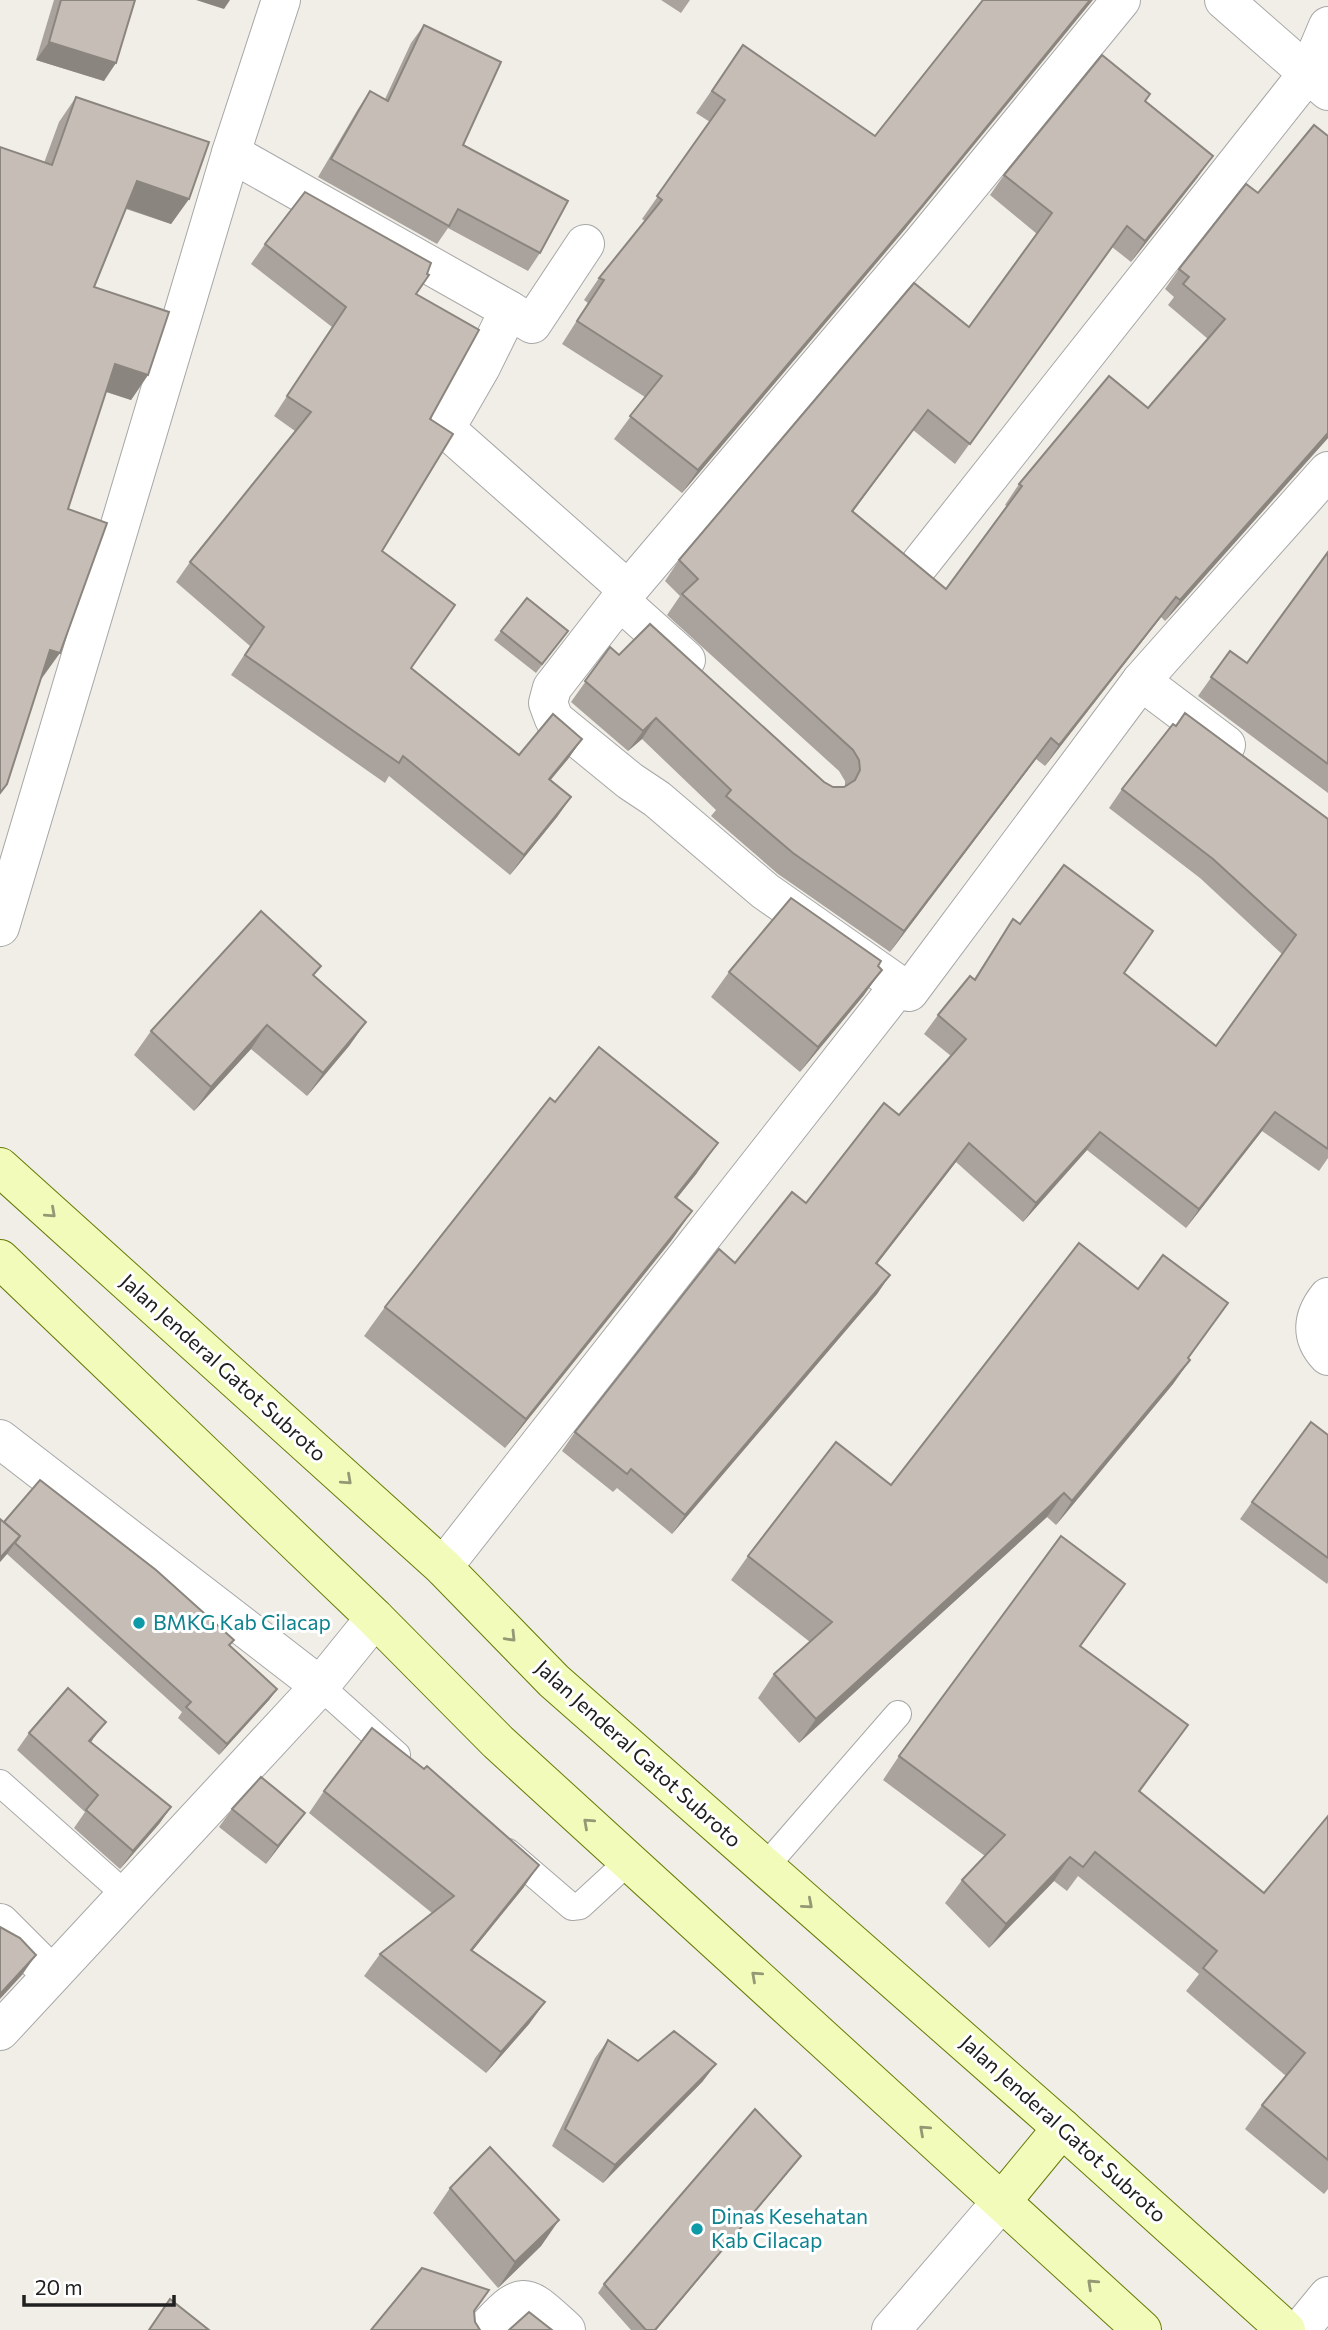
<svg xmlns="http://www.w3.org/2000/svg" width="1328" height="2330" font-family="Commissioner,sans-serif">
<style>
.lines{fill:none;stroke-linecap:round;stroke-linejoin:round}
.service-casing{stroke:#a7a7a7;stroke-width:28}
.minor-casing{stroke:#a7a7a7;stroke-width:40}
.tertiary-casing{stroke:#a7a7a7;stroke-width:40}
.secondary-casing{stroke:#667b03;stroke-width:40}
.service{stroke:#fff;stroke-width:26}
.minor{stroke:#fff;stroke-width:38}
.tertiary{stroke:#fff;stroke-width:38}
.secondary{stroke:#f3fbbb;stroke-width:38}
.wall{fill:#aaa39d}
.shaded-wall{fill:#8b857f}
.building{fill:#c6beb6;stroke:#8b857f;stroke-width:2}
.oneway{stroke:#949875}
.culture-dot{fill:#0f9aa8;stroke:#fff;stroke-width:2.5}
.labels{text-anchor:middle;stroke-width:6;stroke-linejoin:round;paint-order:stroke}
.street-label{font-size:21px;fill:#202020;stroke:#fff}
.culture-label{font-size:21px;fill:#0d838f;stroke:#fff;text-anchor:start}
</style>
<rect width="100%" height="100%" fill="#f1eee7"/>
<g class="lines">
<defs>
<g id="service">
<polyline points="320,1686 397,1755"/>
<polyline points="0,1783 125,1894"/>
<polyline points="508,1852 572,1907 580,1906 630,1860"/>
<polyline points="765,1867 898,1714"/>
</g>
<g id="minor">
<polyline points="231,153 509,310 481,367 451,419 448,431 628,590 923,242 1121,0"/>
<polyline points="509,310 532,324 585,244"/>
<polyline points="920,564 1308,73 1328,26"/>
<polyline points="628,590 552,688 548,703 554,719 630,781 657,799 765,891 909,992 1141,681 1328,471"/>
<polyline points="620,601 686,660"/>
<polyline points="1141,681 1226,745"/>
<polyline points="0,927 231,153 281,0"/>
<path d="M1328,1297C1312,1317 1310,1337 1328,1356"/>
<polyline points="0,1439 320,1686"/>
<polyline points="443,1567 898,987"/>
<polyline points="0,1923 48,1971"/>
<polyline points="0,2031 320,1686 375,1618"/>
<path d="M485,2330C524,2287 525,2293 566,2330"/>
<polyline points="891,2330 1002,2201"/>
<polyline points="1300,2330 1328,2296"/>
</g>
<polyline id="tertiary" points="1224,0 1328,91"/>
<g id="secondary">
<polyline points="0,1167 443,1567 554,1681 1062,2128 1286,2330"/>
<polyline points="0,1259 375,1618 498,1742 1142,2330"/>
<polyline points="1002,2201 1062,2128"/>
</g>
</defs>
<use href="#service" class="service-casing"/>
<use href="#minor" class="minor-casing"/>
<use href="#tertiary" class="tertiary-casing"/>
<use href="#secondary" class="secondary-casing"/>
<use href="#service" class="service"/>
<use href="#minor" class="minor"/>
<use href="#tertiary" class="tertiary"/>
<use href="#secondary" class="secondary"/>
</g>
<g class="wall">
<polygon points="54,0 135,0 104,81 36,60"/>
<polygon points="661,0 690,0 681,13"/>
<polygon points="424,25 463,145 540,253 528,271 448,228 437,244 318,177 358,109 370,91 385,99 411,43"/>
<polygon points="743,45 906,228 682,493 614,439 645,397 562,344 588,303 584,300 599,278 645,221 642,219 710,122 696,113"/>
<polygon points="76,97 189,199 171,224 126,209 94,287 148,375 131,400 106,392 68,509 42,678 41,678 44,163 59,122"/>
<polygon points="1145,101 1198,177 1131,262 1112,247 955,464 913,430 853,511 946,589 1007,506 1005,505 1019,484 1148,408 1208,339 1168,305 1174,297 1165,289 1179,269 1258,193 1328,136 1328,438 1165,621 1161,617 1045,766 1036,759 890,952 778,874 718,822 711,816 716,810 642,739 628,751 571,702 610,647 619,655 824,782 833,787 845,787 845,781 839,771 667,615 680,596 665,581 679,560 969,327 1037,234 990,195 1004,175"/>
<polygon points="265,244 416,294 430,419 382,551 411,668 519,755 582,739 568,759 550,780 571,797 557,817 510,875 389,776 385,783 231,675 250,646 176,582 190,562 295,431 274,416 332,327 251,264"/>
<polygon points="1328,552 1328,793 1198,696 1230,651 1247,663"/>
<polygon points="501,631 561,640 536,673 494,640"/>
<polygon points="1122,789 1328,819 1328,1158 1319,1171 1262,1131 1186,1228 1087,1150 1023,1222 956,1162 877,1264 890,1275 877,1294 672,1534 617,1488 613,1492 562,1451 575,1432 735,1263 806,1203 899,1115 951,1056 924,1034 938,1015 974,979 1013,919 1020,924 1124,973 1216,1046 1282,954 1200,878 1109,808"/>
<polygon points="878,966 864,995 800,1072 711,997 729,972"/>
<polygon points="314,976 366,1022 349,1046 307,1096 251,1049 194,1111 134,1055 151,1031"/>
<polygon points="555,1102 697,1173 676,1199 692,1211 671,1241 505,1448 364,1336 385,1307"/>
<polygon points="1138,1289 1228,1303 1188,1358 1190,1360 1173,1384 1056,1525 1047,1517 799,1743 758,1698 774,1674 810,1642 731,1580 748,1556 891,1485"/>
<polygon points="1328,1435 1328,1582 1327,1584 1240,1519 1252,1502"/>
<polygon points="0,1519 4,1522 230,1646 277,1689 269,1700 219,1755 178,1718 182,1712 7,1554 0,1562"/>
<polygon points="1125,1584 1081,1646 1171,1749 1140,1792 1264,1893 1328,1816 1328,2189 1324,2194 1245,2129 1262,2105 1286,2076 1186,1991 1199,1974 1078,1876 1067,1891 1054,1881 989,1948 945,1903 962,1880 985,1856 883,1780 899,1756"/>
<polygon points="29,1733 93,1739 91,1743 171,1807 159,1824 120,1869 74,1828 85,1812 17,1750"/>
<polygon points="324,1791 524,1887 472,1951 545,2002 529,2024 486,2073 364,1976 380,1954 432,1913 309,1813"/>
<polygon points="232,1809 292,1830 266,1864 219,1827"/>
<polygon points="608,2040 638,2061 703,2081 603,2183 552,2146 595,2058"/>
<polygon points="794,2165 656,2330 631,2330 598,2293 604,2284"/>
<polygon points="450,2188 559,2220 541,2246 498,2288 433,2213"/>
</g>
<g class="shaded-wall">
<polygon points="196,0 230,0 224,9"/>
<polygon points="1090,0 1093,0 906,228 682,493 698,470"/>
<polygon points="49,42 116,63 104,81 36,60"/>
<polygon points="1213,156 1198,177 1131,262 1145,241"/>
<polygon points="137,181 189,199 171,224 120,206"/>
<polygon points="115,364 148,375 131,400 98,389"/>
<polygon points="928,410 913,430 838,532 852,511"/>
<polygon points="1328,433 1328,438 1165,621 1180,600"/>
<polygon points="1176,597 1161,617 1045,766 1059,745"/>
<polygon points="50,650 60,653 42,678 33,675"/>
<polygon points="656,718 642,739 628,751 643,731"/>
<polygon points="1051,738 1036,759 890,952 904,931"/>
<polygon points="582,739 568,759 535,799 549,779"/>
<polygon points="571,797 557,817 510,875 524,855"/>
<polygon points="882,970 864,995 800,1072 818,1047"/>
<polygon points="366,1022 349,1046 307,1096 323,1073"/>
<polygon points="267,1025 251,1049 194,1111 211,1087"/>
<polygon points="1275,1112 1262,1131 1186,1228 1199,1209"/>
<polygon points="1100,1132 1087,1150 1023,1222 1036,1203"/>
<polygon points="718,1143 697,1173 654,1227 675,1197"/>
<polygon points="969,1143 956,1162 863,1282 876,1263"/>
<polygon points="692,1211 671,1241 505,1448 526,1419"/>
<polygon points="890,1275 877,1294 672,1534 685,1515"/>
<polygon points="1190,1360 1173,1384 1056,1525 1072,1501"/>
<polygon points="1064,1493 1047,1517 799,1743 816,1719"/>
<polygon points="20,1536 7,1554 0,1562 0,1558"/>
<polygon points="277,1689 269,1700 219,1755 227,1744"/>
<polygon points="106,1722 93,1739 76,1759 89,1741"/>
<polygon points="171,1807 159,1824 120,1869 133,1851"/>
<polygon points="305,1813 266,1864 278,1846"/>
<polygon points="1070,1857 1054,1881 989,1948 1006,1924"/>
<polygon points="539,1865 524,1887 455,1972 471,1950"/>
<polygon points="36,1955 22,1975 0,1999 0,1994"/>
<polygon points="545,2002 529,2024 486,2073 501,2052"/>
<polygon points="716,2064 703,2081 603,2183 615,2165"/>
<polygon points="801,2156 794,2165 656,2330 655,2330"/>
<polygon points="559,2220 541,2246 498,2288 515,2262"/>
</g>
<g class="building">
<polygon points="61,0 135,0 116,63 49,42"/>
<polygon points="983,0 1090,0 922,206 698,470 630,416 662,376 577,321 604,280 599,278 662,200 657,196 725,100 712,91 743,45 875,136"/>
<polygon points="424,25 501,62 463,145 568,201 540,253 458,209 449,226 331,159 370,91 388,101"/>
<polygon points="1102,55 1150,94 1145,101 1213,156 1145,241 1127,226 970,444 928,410 852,511 946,589 1022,486 1019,484 1109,376 1148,408 1225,319 1183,284 1189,277 1179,269 1246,184 1258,193 1314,125 1328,136 1328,433 1180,600 1176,597 1059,745 1051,738 904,931 793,853 732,801 726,796 731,790 656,718 643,731 585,681 610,647 619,655 650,624 824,782 833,787 844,787 855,780 860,770 859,760 853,750 682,594 698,579 679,560 914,283 969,327 1052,213 1004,175"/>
<polygon points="76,97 209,142 189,199 137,181 94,287 169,312 148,375 115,364 68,509 107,523 60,653 50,650 7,784 0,793 0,147 52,165"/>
<polygon points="305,192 431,263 427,274 429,275 416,294 479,330 430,419 453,434 382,551 455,605 411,668 519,755 553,714 582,739 549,779 571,797 524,855 403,756 399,763 245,655 264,627 190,562 311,412 287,396 346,307 265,244"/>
<polygon points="1328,552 1328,764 1211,677 1230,651 1247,663"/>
<polygon points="527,598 568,631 542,664 501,631"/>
<polygon points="1185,713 1328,819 1328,1149 1275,1112 1199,1209 1100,1132 1036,1203 969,1143 876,1263 890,1275 685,1515 631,1469 627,1474 575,1432 719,1249 735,1263 792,1192 806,1203 884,1103 899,1115 966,1039 938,1015 970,976 975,980 1013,919 1020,924 1064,865 1153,931 1124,973 1216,1046 1296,935 1213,859 1122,789 1173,724 1176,726"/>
<polygon points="791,898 881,961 878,966 882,970 818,1047 729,972"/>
<polygon points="261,911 321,966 313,975 366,1022 323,1073 267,1025 211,1087 151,1031"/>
<polygon points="599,1047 718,1143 675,1197 692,1211 526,1419 385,1307 550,1098 555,1102"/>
<polygon points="1079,1243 1138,1289 1163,1255 1228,1303 1188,1358 1190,1360 1072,1501 1064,1493 816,1719 774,1674 832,1622 748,1556 836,1442 891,1485"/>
<polygon points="1311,1422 1328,1435 1328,1558 1252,1502"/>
<polygon points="40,1480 156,1570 234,1640 229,1645 277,1689 227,1744 186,1707 191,1702 15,1543 20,1536 4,1522"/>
<polygon points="0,1519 20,1536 0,1558"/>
<polygon points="1061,1536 1125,1584 1080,1646 1188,1725 1139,1791 1264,1893 1328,1816 1328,2160 1262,2105 1305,2053 1203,1968 1217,1951 1095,1852 1083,1867 1070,1857 1006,1924 962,1880 1005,1835 899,1756"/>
<polygon points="68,1688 106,1722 89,1741 171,1807 133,1851 86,1810 98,1795 29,1733"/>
<polygon points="372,1728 424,1769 427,1766 539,1865 471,1950 545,2002 501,2052 380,1954 454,1896 324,1791"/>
<polygon points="261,1777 305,1813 278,1846 232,1809"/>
<polygon points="0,1927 20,1938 36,1955 0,1994"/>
<polygon points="674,2031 716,2064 615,2165 565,2129 608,2040 638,2061"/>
<polygon points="755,2109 801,2156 655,2330 646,2330 604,2284"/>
<polygon points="490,2147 559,2220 515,2262 450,2188"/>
<polygon points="422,2268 489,2290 474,2311 475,2322 480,2330 371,2330"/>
<polygon points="170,2299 209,2330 149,2330"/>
<polygon points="529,2312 552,2330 509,2330"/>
</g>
<defs><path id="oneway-chevron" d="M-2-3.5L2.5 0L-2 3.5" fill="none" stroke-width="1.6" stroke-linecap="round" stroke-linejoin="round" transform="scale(1.75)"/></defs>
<g class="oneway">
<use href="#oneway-chevron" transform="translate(51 1213) rotate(42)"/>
<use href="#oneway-chevron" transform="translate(347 1480) rotate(42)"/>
<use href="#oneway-chevron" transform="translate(511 1637) rotate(46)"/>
<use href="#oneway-chevron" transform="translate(588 1823) rotate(-138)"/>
<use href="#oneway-chevron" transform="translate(808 1904) rotate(41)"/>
<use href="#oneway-chevron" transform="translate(756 1976) rotate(-138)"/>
<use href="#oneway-chevron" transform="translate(924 2130) rotate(-138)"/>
<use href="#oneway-chevron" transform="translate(1092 2284) rotate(-137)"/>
</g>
<g class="culture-dot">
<circle cx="139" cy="1623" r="7"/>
<circle cx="697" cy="2229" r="7"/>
</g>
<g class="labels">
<g class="street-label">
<text transform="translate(223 1368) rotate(42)" y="7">Jalan Jenderal Gatot Subroto</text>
<text transform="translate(638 1754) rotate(42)" y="7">Jalan Jenderal Gatot Subroto</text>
<text transform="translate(1063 2129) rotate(42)" y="7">Jalan Jenderal Gatot Subroto</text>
</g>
<g class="culture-label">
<text x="153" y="1630">BMKG Kab Cilacap</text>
<text x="711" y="2224">Dinas Kesehatan<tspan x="711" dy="24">Kab Cilacap</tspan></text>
</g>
</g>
<path d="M24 2295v10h150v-10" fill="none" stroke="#202020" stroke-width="3.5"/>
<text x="35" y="2295" font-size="21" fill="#202020" stroke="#ffffff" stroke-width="5" paint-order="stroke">20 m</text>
</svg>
